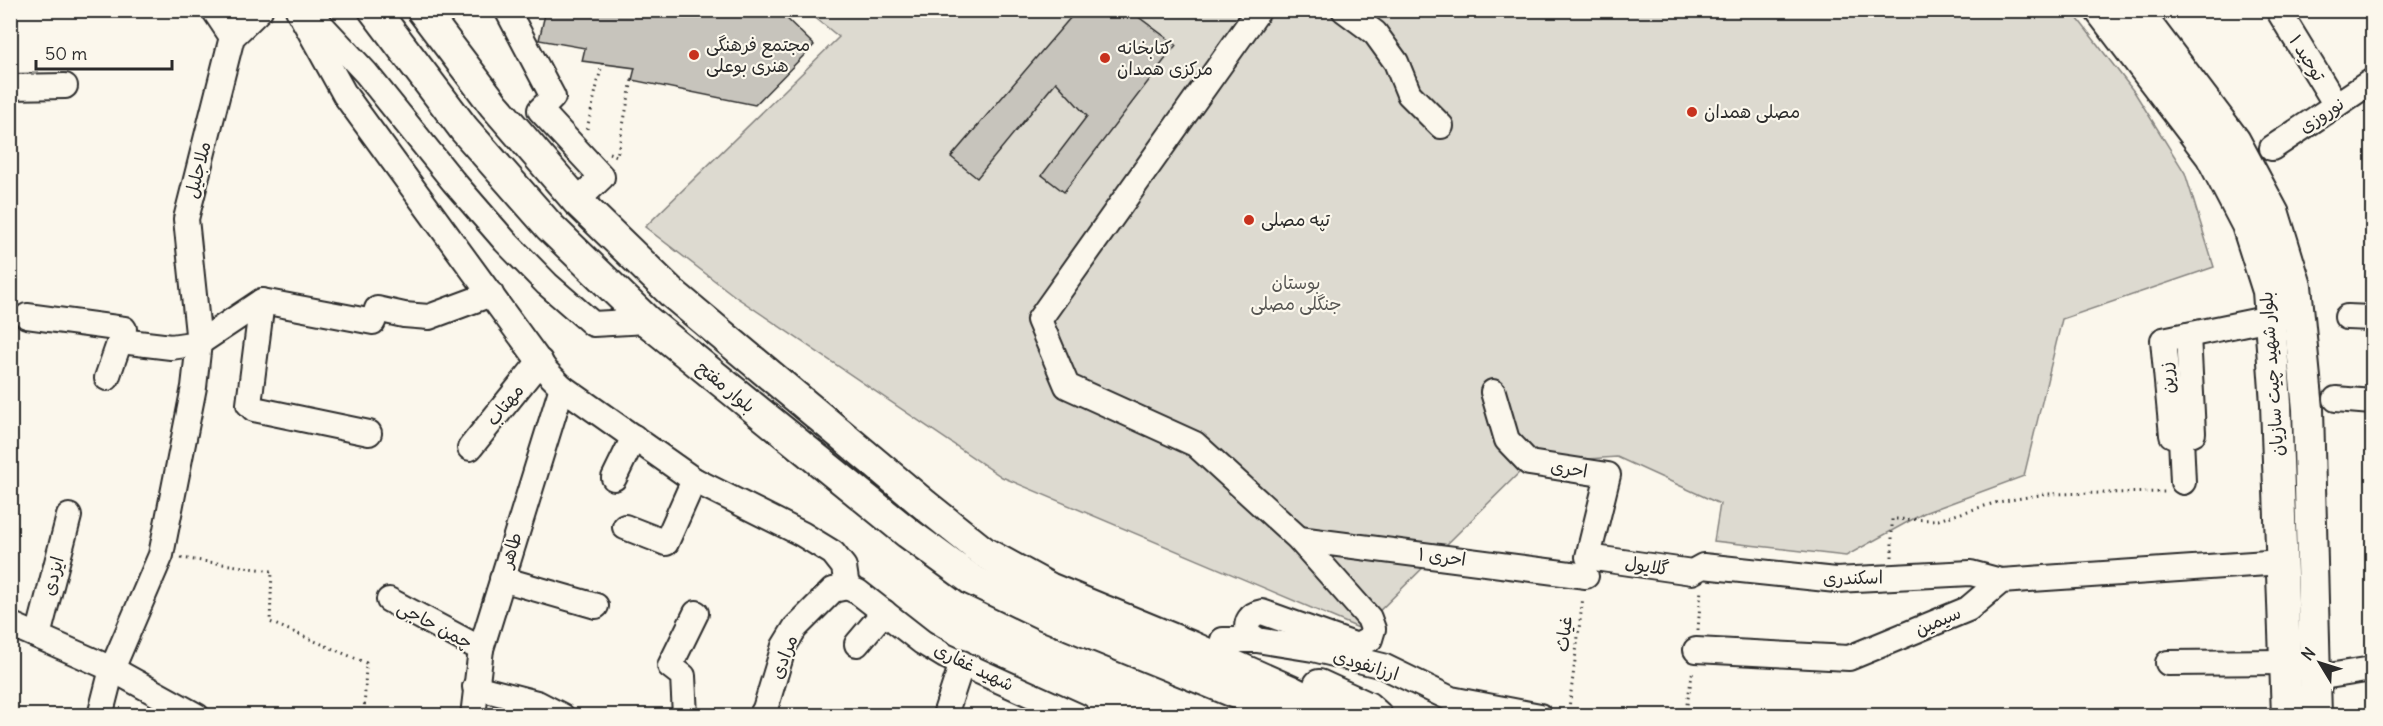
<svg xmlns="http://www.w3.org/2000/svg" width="2383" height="726" font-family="Delius,'Playpen Sans Arabic',sans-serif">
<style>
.green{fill:#dddad0;stroke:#84827e;stroke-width:1.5}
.building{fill:#c7c4bc;stroke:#2b2b2b;stroke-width:1.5}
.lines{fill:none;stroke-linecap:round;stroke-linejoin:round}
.minor-casing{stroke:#2b2b2b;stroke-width:28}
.major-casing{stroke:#2b2b2b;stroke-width:34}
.path{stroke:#2b2b2b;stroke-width:3;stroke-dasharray:1.5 4.5;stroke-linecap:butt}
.minor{stroke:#fbf7ec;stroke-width:24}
.major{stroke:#fbf7ec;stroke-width:30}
.poi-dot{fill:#c8321e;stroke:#fbf7ec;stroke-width:2}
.labels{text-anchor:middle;stroke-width:4.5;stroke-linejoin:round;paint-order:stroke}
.poi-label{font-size:18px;fill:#2b2b2b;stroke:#fbf7ec;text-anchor:start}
.street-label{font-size:18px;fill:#2b2b2b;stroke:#fbf7ec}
.park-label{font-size:18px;fill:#585754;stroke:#fbf7ec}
</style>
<rect width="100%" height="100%" fill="#fbf7ec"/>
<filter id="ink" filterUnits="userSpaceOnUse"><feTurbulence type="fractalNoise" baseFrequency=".0167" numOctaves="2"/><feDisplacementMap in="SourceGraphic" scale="12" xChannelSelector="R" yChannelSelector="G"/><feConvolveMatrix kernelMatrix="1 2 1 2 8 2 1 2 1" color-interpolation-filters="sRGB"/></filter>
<g filter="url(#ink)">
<polygon class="green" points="2071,10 2135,93 2185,173 2214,267 2062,319 2024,476 1924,513 1846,556 1714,541 1720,504 1617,457 1529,463 1361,629 1002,477 736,297 645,227 839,37 807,11"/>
<g class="building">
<polygon points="546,10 778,10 814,45 755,105 632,80 635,68 582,61 585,48 539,40"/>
<polygon points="1077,10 1129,10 1176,45 1064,192 1042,175 1087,116 1056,82 977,178 951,157"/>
</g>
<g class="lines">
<defs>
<g id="minor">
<polyline points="214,10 232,37"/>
<polyline points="298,10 345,95 547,372 562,387 694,480 802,534 833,553 844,567 847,587"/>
<polyline points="507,10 553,97 540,110 602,177 577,201"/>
<polyline points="1344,10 1375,33 1396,62 1409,94 1441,126"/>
<polyline points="2278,10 2336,105"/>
<polyline points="311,14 366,73 453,181 505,241 547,284 593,324 647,321"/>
<polyline points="10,87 65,86"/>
<polyline points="2272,148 2372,81"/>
<polyline points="262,301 249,404 254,409 369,433"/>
<polyline points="27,316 124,329 107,378"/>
<polyline points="2347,317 2372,318"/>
<polyline points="121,341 171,347 199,343 262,301 373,322 377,309 404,315 429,317 491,294"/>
<polyline points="1493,392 1507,440 1529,463 1608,475 1588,557 1692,572 1703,566 1836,580 1971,573 2001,581"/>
<polyline points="2336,399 2372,402"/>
<polyline points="2181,438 2193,433 2188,335"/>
<polyline points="470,448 540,361"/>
<polyline points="614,478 634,437"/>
<polyline points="2183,482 2181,438 2172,435 2163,340 2270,318"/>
<polyline points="625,527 666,543 694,480"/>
<polyline points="1299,539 1586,576"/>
<polyline points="502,579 596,606"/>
<polyline points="847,587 858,592 922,642 945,656 1078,716"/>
<polyline points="389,600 481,649"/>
<polyline points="10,624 112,669 197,716"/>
<polyline points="38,636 69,516"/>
<polyline points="1223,640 1257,640 1313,649 1383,666 1451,699 1540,716"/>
<path d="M1257,640L1248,633C1245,622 1250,614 1262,612L1357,646L1370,639L1373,629L1369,618L1299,539L1195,444L1067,386L1039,320L1259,10"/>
<polyline points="857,644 884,612"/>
<polyline points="1696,650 1849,658 1968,609 2001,581 2282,562"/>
<polyline points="2168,663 2286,662"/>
<polyline points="2316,678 2372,669"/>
<polyline points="475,687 537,703 562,716"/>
<polyline points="945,715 962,663"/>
<polyline points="100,716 112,669 161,555 194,387 199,343 186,219 232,37 260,10"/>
<polyline points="473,716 481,649 562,387"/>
<polyline points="685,716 683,676 670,666 696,613"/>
<polyline points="761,716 765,709 784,646 795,628 833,590 847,587"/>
</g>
<g id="major">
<polyline points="374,10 464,129 550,227 647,321 908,533 972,580 1043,614 1293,716"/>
<polyline points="422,10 494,105 577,201 672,293 925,505 985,553 1049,588 1190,646 1293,692 1340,716"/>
<polyline points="2100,10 2211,156 2247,225 2268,291 2276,404 2287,716"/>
<polyline points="2136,10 2235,141 2274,214 2296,286 2308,409 2316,716"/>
<polyline points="1319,685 1367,707 1377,716"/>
</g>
</defs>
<use href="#minor" class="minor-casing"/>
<use href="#major" class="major-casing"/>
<g class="path">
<polyline points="587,129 602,64"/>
<polyline points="609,153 617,156 632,80"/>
<polyline points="1892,557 1892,519 1938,520 1998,502 2046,494 2165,492"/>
<polyline points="181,558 272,571 270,622 366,663 364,716"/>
<polyline points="1698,630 1701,589"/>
<polyline points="1568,716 1583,597"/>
<polyline points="1685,716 1693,669"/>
</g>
<use href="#minor" class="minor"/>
<use href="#major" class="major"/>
</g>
</g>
<g class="poi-dot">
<circle cx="694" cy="55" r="6"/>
<circle cx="1105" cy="58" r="6"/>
<circle cx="1692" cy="112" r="6"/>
<circle cx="1249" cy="220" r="6"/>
</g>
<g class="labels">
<g class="poi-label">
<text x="706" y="51">مجتمع فرهنگی<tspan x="706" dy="21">هنری بوعلی</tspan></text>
<text x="1117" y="54">کتابخانه<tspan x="1117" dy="21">مرکزی همدان</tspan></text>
<text x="1704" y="118">مصلی همدان</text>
<text x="1261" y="226">تپه مصلی</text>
</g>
<g class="street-label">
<text transform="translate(2307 58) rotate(58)" y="6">توحید ۱</text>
<text transform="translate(2322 115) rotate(-33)" y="6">نوروزی</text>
<text transform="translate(198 170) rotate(-76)" y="6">ملاجلیل</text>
<text transform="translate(2272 374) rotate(-94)" y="6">بلوار شهید چیت سازیان</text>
<text transform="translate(2167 378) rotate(-96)" y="6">زرین</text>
<text transform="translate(726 387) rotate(40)" y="6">بلوار مفتح</text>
<text transform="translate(505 405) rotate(-51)" y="6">مهتاب</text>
<text transform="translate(1569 469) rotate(8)" y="6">احری</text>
<text transform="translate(511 550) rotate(-73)" y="6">طاهر</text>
<text transform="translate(1442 557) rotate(7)" y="6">احری ۱</text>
<text transform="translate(1647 566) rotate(9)" y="6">گلایول</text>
<text transform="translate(53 576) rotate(-75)" y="6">ایزدی</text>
<text transform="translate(1853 578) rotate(-1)" y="6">اسکندری</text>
<text transform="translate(1938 621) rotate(-23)" y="6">سیمین</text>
<text transform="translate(435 625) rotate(28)" y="6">چمن حاجی</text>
<text transform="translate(1564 634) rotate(-83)" y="6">غیاث</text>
<text transform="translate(784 657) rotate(-69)" y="6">مرادی</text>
<text transform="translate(1366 665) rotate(17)" y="6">ارزانفودی</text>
<text transform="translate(974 667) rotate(26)" y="6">شهید غفاری</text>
</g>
<g class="park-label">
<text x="1296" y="289">بوستان<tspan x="1296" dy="21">جنگلی مصلی</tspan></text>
</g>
</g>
<rect width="2383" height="726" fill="none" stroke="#fbf7ec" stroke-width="36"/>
<rect x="18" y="18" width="2347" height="690" fill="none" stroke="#2b2b2b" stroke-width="2" filter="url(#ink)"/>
<g transform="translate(2320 663) rotate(308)" stroke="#fbf7ec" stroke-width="4.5" paint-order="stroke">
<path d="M0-4.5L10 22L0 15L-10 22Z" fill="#2b2b2b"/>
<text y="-9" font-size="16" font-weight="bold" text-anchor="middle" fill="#2b2b2b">N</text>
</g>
<path d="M36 60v9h136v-9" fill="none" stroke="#2b2b2b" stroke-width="3"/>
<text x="45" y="60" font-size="18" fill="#2b2b2b" stroke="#fbf7ec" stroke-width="4.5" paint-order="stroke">50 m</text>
</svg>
